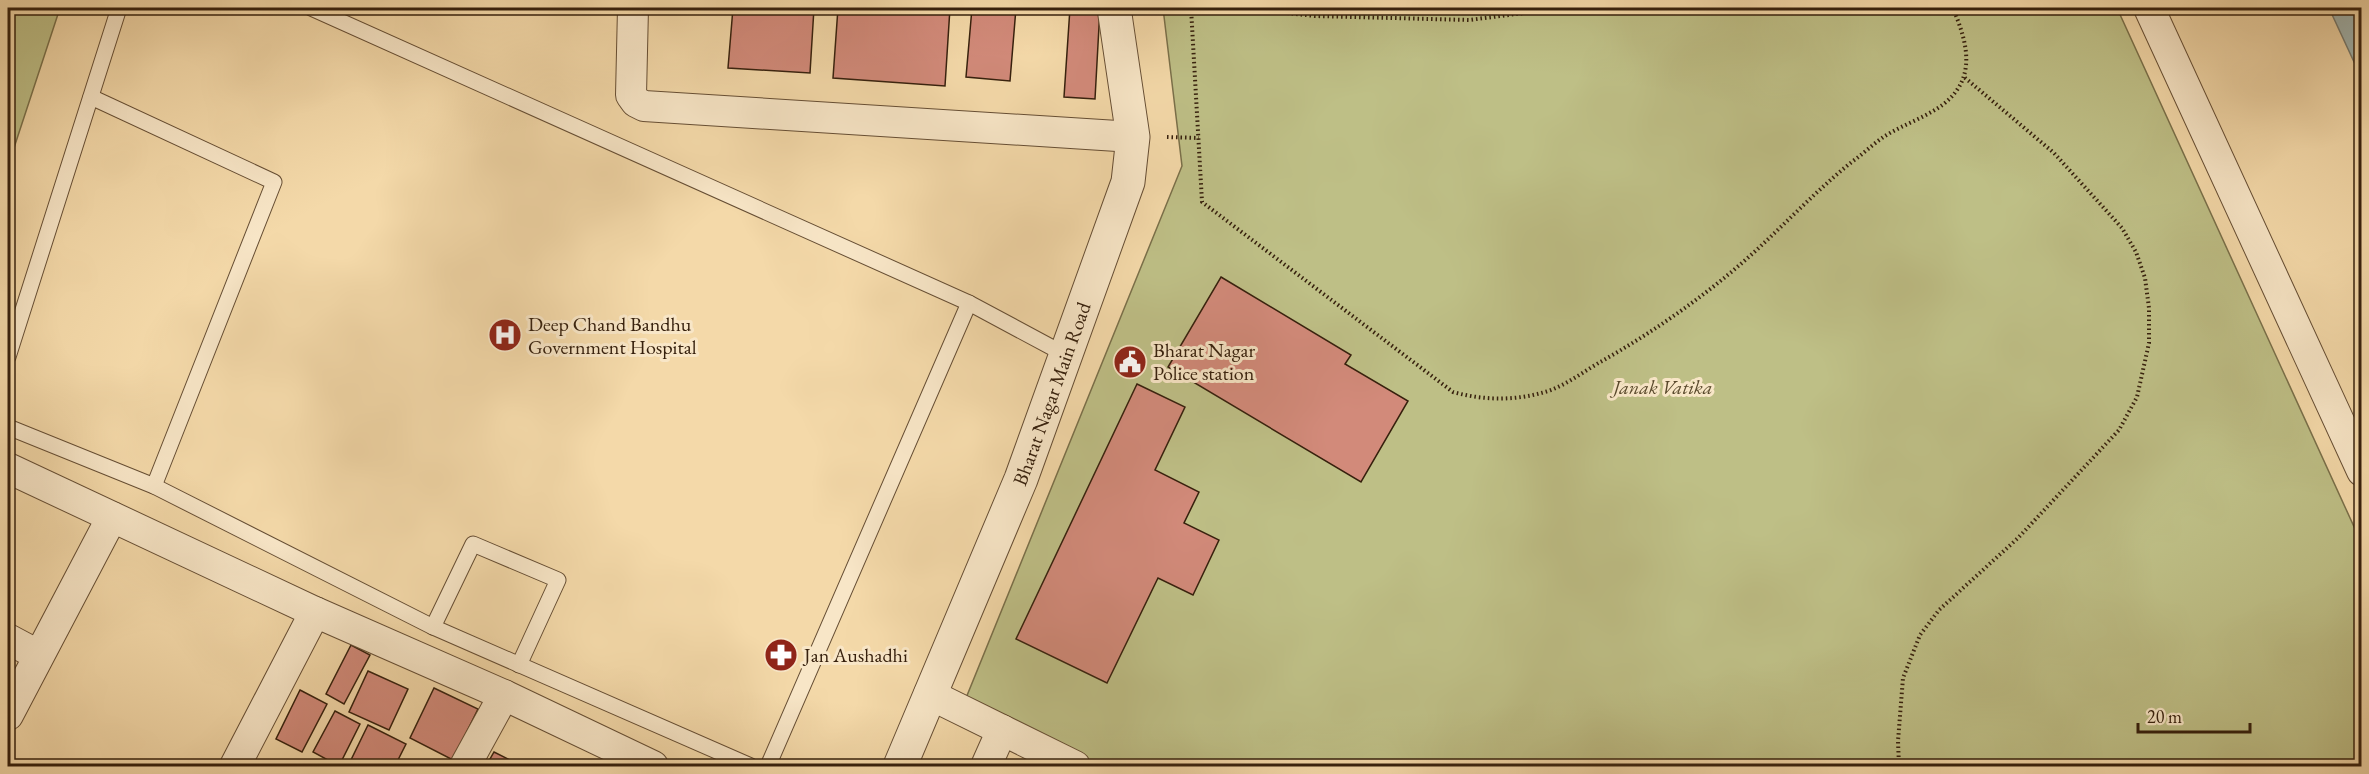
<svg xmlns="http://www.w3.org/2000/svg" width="2369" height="774" font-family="'EB Garamond',serif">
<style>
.green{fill:#bebf86;stroke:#7a704a;stroke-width:1.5}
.water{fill:#a1b7b4;stroke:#767b71;stroke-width:1.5}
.building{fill:#d28a7a;stroke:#36200d;stroke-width:1.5}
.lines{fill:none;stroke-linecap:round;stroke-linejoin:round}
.service-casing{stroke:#664e34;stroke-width:17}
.minor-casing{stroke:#664e34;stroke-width:32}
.tertiary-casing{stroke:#664e34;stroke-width:35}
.path{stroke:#36200d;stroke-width:4;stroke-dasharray:1.5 3;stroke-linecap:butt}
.service{stroke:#f8e6c7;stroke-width:15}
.minor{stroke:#f8e6c7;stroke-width:30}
.tertiary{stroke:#f8e6c7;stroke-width:33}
.labels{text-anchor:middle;stroke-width:6;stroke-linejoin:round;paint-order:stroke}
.poi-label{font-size:20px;fill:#36200d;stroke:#f8e6c7;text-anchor:start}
.park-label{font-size:20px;font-style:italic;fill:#58482b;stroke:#f8e6c7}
.street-label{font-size:20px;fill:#36200d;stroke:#f8e6c7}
</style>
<rect width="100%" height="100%" fill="#f4d9a9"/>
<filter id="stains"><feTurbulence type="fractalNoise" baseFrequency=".00333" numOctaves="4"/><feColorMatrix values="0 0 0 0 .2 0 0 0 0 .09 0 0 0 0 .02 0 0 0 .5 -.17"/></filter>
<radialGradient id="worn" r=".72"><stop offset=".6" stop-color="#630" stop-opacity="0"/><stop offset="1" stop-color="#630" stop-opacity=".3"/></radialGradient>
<g class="green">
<polygon points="8,8 60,8 8,166"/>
<polygon points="1163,8 2117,8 2361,542 2361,766 1087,766 964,703 1182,166"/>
</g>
<polygon class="water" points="2329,8 2361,8 2361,77"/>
<g class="building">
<polygon points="733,8 814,8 810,73 728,68"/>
<polygon points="838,8 950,8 945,86 833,78"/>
<polygon points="972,8 1016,8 1010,81 966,77"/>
<polygon points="1070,8 1100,8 1095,99 1064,97"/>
<polygon points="1221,277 1351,355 1345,364 1408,401 1361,482 1168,367"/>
<polygon points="1137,384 1185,407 1155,470 1199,492 1184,523 1219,540 1193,595 1158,578 1107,683 1016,639"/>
<polygon points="351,645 370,655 344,704 326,694"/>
<polygon points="368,671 408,689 389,730 349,712"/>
<polygon points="434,688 478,709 453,760 410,738"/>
<polygon points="300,690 327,704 302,752 276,739"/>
<polygon points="335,711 360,724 339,766 313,752"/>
<polygon points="368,725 406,744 398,760 410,766 348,766"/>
<polygon points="494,752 522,766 486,766"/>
</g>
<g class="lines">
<defs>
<g id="service">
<polyline points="311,8 969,303 1066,355"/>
<polyline points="91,97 274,182 154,486"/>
<polyline points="8,357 119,8"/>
<polyline points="8,427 154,486 433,627 751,766"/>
<polyline points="433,627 473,544 558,580 519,665"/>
<polyline points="768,766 969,303"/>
</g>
<g id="minor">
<polyline points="633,8 631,95 636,102 644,106 1133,137"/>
<polyline points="2149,8 2362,471"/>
<polyline points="8,468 315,612 504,695 653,766"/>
<polyline points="8,639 38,655"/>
<polyline points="929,694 1075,766"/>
<polyline points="8,715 112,517"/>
<polyline points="235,766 315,612"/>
<polyline points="465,766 504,695"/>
<polyline points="986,766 1002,730"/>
</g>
<g id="tertiary">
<path id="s1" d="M900,766L1021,479L1128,182L1133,137L1114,8"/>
</g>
</defs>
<use href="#service" class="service-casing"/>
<use href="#minor" class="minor-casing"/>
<use href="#tertiary" class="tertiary-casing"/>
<g class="path">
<path d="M1191,8L1202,202L1453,392C1485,401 1519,401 1551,390C1569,383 1586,370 1602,361C1650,334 1702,298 1743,262C1781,229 1814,192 1853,161C1863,154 1872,145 1882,138C1905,122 1941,114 1957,90C1975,64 1963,33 1953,8"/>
<polyline points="1238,8 1315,16 1469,20 1532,12 1541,8"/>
<polyline points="1167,137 1199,138"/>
<polyline points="1899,766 1898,741 1903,678 1920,635 1939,610 2018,538 2119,430 2137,397 2149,343 2149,308 2145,278 2136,252 2122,228 2054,153 1964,77"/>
</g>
<use href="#service" class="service"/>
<use href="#minor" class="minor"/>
<use href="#tertiary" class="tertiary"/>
</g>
<defs>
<symbol id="hospital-disc" viewBox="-11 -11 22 22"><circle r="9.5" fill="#8f2418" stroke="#f8e6c7"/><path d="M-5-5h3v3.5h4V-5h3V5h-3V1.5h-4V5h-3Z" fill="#fff"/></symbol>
<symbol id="civic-disc" viewBox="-11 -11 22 22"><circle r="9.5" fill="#8f2418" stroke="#f8e6c7"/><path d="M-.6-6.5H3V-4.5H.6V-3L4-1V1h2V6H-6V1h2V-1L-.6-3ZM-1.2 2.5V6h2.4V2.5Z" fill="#fff"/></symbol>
<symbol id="pharmacy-disc" viewBox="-11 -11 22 22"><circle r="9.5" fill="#8f2418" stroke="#f8e6c7"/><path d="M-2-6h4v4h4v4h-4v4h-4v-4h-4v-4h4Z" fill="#fff"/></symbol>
</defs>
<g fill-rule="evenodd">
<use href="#hospital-disc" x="486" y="316" width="38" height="38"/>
<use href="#civic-disc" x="1111" y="343" width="38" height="38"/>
<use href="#pharmacy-disc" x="762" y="636" width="38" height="38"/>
</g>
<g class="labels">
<g class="poi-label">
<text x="528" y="331">Deep Chand Bandhu<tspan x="528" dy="23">Government Hospital</tspan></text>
<text x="1153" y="357">Bharat Nagar<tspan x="1153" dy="23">Police station</tspan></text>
<text x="804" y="662">Jan Aushadhi</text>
</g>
<g class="park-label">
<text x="1663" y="394">Janak Vatika</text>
</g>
<g class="street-label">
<text dy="7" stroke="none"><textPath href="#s1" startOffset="402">Bharat Nagar Main Road</textPath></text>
</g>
</g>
<rect width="2369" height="774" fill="none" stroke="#f4d9a9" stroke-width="30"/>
<rect x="9" y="9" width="2351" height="756" fill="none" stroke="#36200d" stroke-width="3"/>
<rect x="15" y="15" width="2339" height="744" fill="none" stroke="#36200d" stroke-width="1.5"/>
<path d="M2138 723v9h112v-9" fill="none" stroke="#36200d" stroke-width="3"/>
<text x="2147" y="723" font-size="18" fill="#36200d" stroke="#f8e6c7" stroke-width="4.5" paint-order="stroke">20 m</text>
<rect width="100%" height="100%" filter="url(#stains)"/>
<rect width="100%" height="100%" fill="url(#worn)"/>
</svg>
